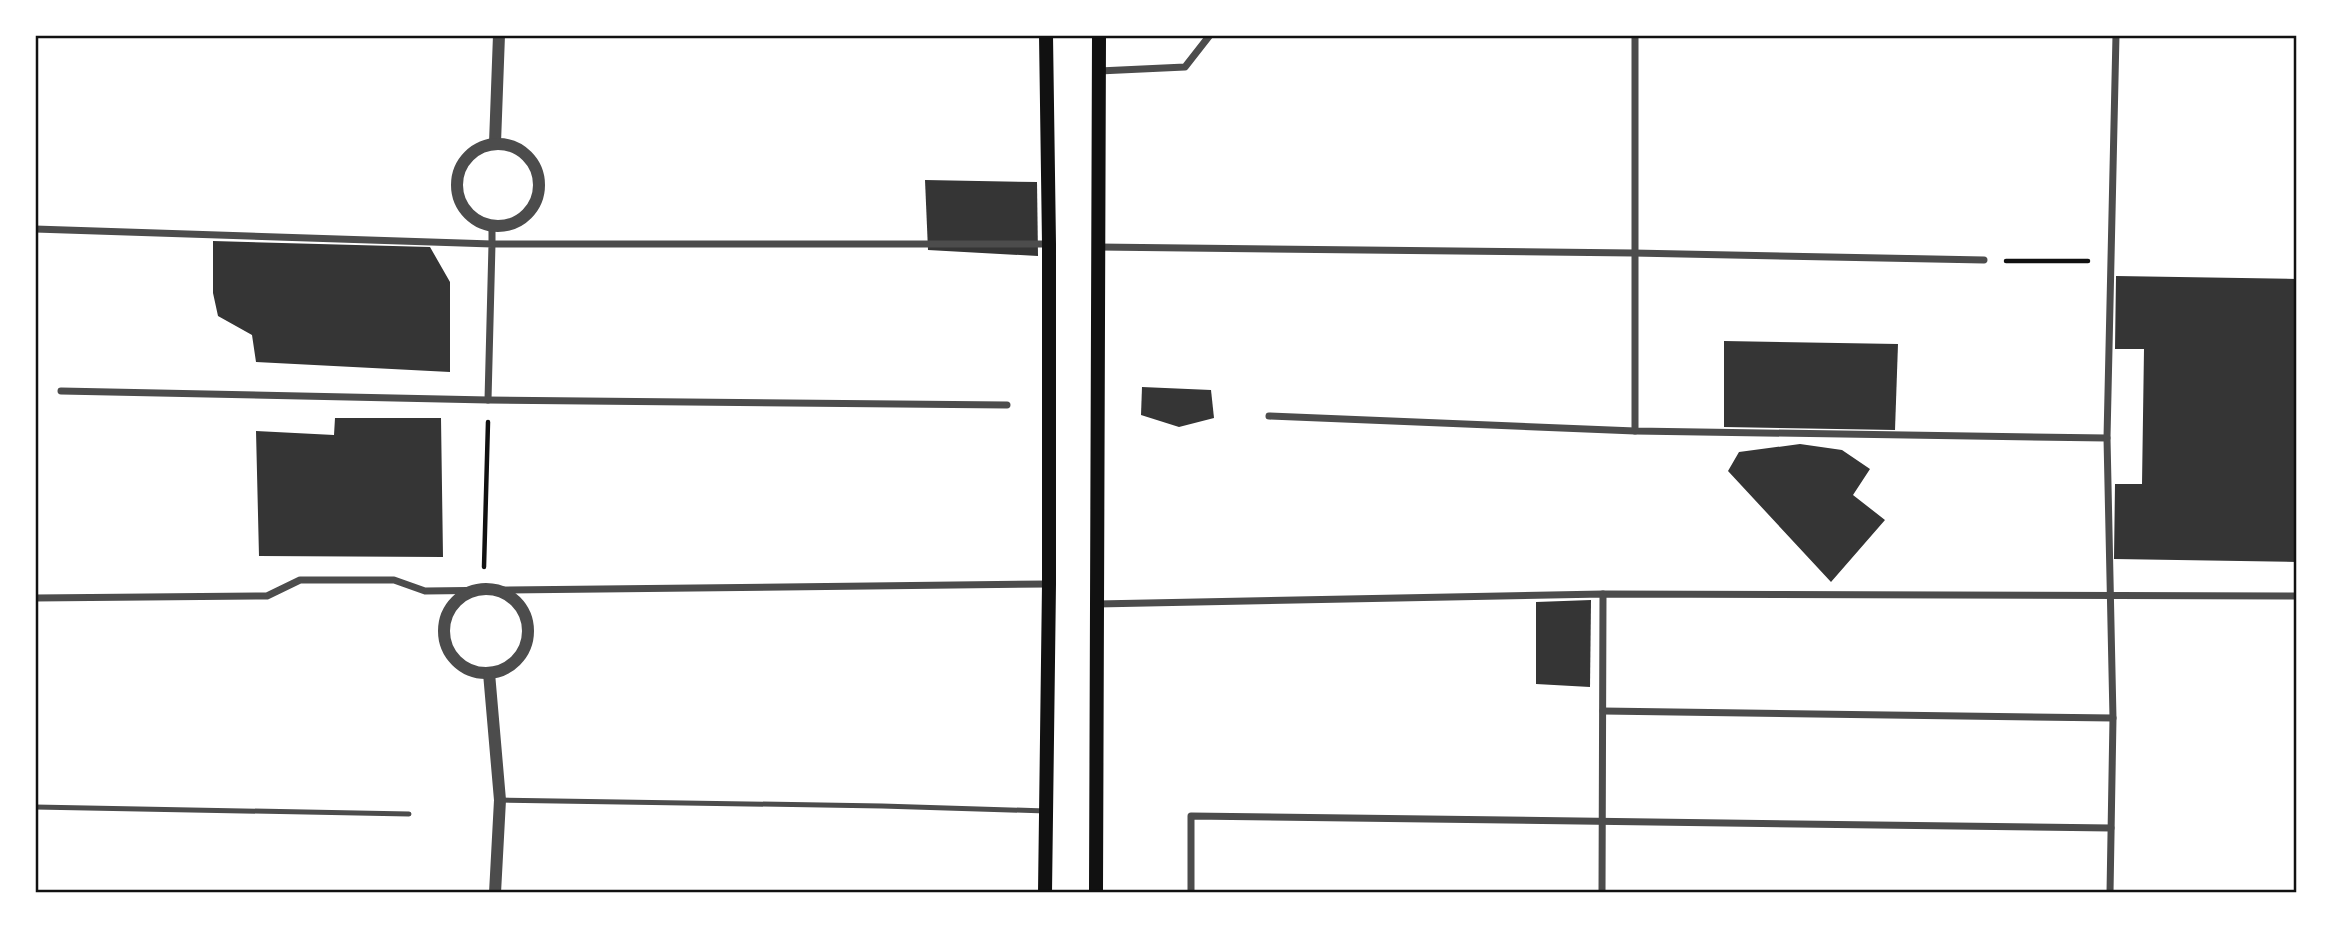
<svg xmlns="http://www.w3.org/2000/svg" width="2332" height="928" font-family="Ubuntu,sans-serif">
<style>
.building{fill:#353535}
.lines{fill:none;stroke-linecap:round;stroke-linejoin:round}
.path{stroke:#111;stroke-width:4.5}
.service{stroke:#4c4c4c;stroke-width:5}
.minor{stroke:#4c4c4c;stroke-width:7}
.tertiary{stroke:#4c4c4c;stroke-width:12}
.secondary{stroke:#111;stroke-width:14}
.neatline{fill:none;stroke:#111;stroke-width:2.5}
</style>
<rect width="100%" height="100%" fill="#fff"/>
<g class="building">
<polygon points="925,180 1037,182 1038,256 928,250"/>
<polygon points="213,241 430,247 450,282 450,372 256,362 252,335 218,316 213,293"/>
<polygon points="2116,276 2297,279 2297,562 2114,559 2115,484 2142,484 2144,349 2115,349"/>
<polygon points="1724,341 1898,344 1895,430 1724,427"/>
<polygon points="1142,387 1211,390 1214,418 1179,427 1141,415"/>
<polygon points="335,418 441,418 443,557 259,556 256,431 334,435"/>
<polygon points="1800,444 1842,450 1870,469 1853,495 1885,520 1831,582 1728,471 1739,452"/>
<polygon points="1591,600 1590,687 1536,684 1536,602"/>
</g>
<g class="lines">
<g class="path">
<polyline points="2006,261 2088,261"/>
<polyline points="484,567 488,422"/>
</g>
<g class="service">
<polyline points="500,800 882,806 1046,811"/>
<polyline points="35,807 409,814"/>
</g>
<g class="minor">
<polyline points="1099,71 1185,67 1210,35"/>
<polyline points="492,225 492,244 1048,244"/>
<polyline points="35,229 492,244 488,400"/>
<polyline points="1098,247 1633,253 1984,260"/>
<polyline points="61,391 488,400 1007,405"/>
<polyline points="1269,416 1635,431 2107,438"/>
<polyline points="1635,431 1635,35"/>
<polyline points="35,598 267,596 300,580 394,580 425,591 1048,584"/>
<polyline points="1097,604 1603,594 2297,596"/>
<polyline points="1603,711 2113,718"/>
<polyline points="1191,893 1191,816 2111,828"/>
<polyline points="1602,893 1603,594"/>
<polyline points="2110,893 2113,718 2107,438 2116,35"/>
</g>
<g class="tertiary">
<polyline points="495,143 499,35"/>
<circle cx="498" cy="185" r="41"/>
<circle cx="486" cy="631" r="42"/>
<polyline points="489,673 500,800 495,893"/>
</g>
<g class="secondary">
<polyline points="1045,893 1049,584 1049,244 1046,35"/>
<polyline points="1096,893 1099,35"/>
</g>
</g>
<rect width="2332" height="928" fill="none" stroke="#ffffff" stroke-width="74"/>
<rect x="37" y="37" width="2258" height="854" class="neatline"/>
</svg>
